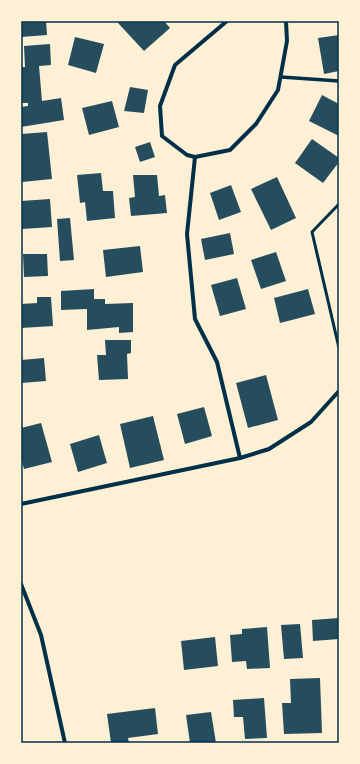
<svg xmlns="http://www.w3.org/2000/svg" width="360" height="764" font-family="'IBM Plex Sans',sans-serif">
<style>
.building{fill:#264d5e}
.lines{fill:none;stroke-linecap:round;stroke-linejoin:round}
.service{stroke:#003049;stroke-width:3}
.pedestrian{stroke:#003049;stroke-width:3.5}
.minor{stroke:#003049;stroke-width:4}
.neatline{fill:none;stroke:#003049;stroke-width:1.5}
</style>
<rect width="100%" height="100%" fill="#fdf0d5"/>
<g class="building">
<polygon points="21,21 46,21 47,35 21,37"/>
<polygon points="120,21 164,21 170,28 144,51 118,23"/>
<polygon points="339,35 339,71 324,74 318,38"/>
<polygon points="75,37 104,44 96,73 68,65"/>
<polygon points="50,44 51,65 39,66 42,101 61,98 64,120 21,127 21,107 28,106 28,103 21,103 21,67 25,67 24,46"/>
<polygon points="130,87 148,90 144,113 124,111"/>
<polygon points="322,95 339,104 339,136 309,121"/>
<polygon points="112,101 119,127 89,135 82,108"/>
<polygon points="47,132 52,179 22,182 21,134"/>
<polygon points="312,139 339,158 339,162 323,183 295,163"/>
<polygon points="150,142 155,157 140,162 135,147"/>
<polygon points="101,173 103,191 113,191 115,218 87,221 85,202 80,203 77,175"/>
<polygon points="133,175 157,175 159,196 165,195 167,213 131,216 129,198 135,197"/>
<polygon points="277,177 296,218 271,230 251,189"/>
<polygon points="231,185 241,212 219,220 210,193"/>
<polygon points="50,199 52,227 22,229 21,201"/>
<polygon points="70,218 74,260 60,261 57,219"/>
<polygon points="230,233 234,254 205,260 201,239"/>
<polygon points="140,246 143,272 106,277 103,250"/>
<polygon points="276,252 286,281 261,289 251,260"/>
<polygon points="23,254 47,254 48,276 24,277"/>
<polygon points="237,278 246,309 220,316 211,285"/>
<polygon points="94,289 94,299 105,299 105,304 133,303 133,332 119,333 119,327 87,330 87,309 61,310 61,291"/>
<polygon points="308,289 315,314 280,323 274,298"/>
<polygon points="37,297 51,297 53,326 21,328 21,304 37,303"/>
<polygon points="105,340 131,340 131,353 127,354 128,379 99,380 97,355 106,355"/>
<polygon points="44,358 46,381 21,383 21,360"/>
<polygon points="266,375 278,420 248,428 236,383"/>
<polygon points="204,407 212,436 185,444 177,414"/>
<polygon points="153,416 164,460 130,468 120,424"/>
<polygon points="41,423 52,462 24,469 21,457 21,428"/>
<polygon points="99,435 107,463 78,472 70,444"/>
<polygon points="339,618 339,639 313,641 312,620"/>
<polygon points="300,624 303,658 284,659 281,625"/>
<polygon points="267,627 270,668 247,669 246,661 232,662 230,635 242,634 242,629"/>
<polygon points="215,637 218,666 184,670 181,641"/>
<polygon points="320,678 322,733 284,734 282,703 291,703 290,679"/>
<polygon points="264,698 267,738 245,739 243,717 234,717 233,700"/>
<polygon points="155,708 158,734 128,738 129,743 111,743 107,714"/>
<polygon points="211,712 216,743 190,743 186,715"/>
</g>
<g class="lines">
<polyline class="service" points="339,204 312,232 339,348"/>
<polyline class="pedestrian" points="281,77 339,81"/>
<g class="minor">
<polyline points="227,21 175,65 160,106 162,136 187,155 195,157 230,150 256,124 278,90 287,41 286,21"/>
<polyline points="195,157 187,234 195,319 217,362 240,458"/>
<polyline points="21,504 240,458 269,449 311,422 339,391"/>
<polyline points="21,584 41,635 65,743"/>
</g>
</g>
<rect width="360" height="764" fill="none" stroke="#fdf0d5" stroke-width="44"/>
<rect x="22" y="22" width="316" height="720" class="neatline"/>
</svg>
